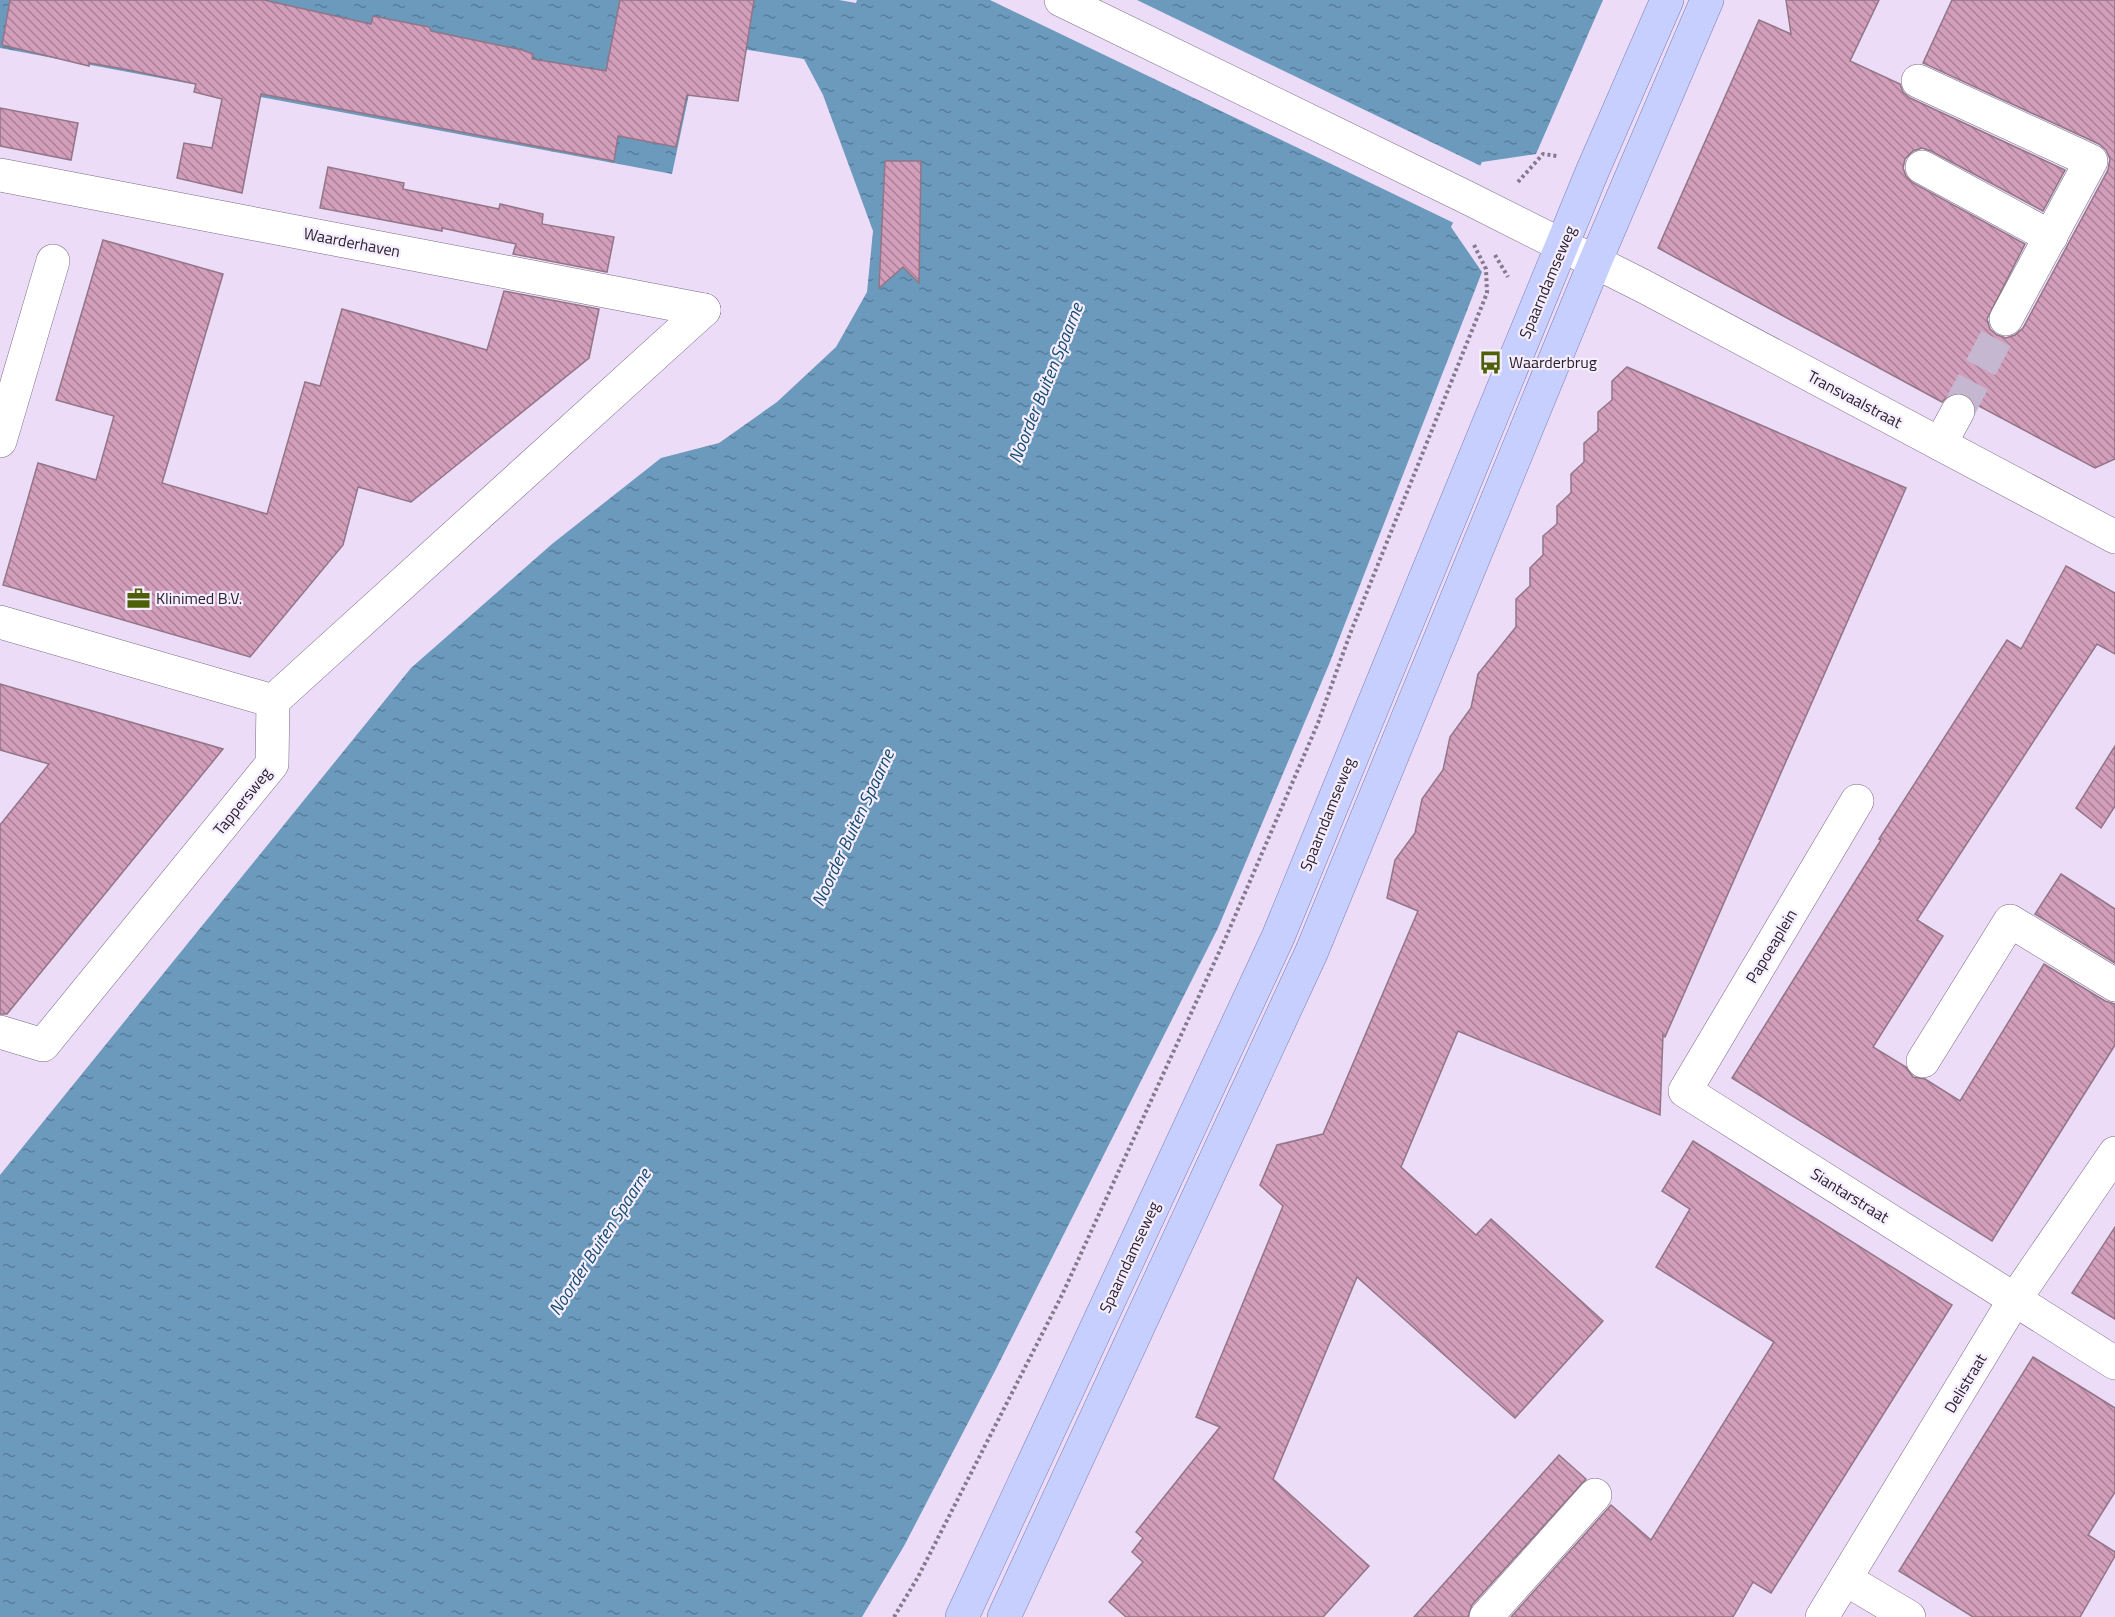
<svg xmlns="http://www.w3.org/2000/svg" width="2115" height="1617" font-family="'Titillium Web',sans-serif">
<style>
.water{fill:url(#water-ripples)}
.pier{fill:#ecdcf8}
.building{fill:url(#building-back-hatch);stroke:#927686;stroke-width:1.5}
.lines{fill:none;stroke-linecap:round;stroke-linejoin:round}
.minor-tunnel{stroke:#c5b7d0;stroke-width:33;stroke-dasharray:33 16;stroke-linecap:butt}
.minor-casing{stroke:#796b83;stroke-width:34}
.major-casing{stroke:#777eb6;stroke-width:34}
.path{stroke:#857a8d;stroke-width:4;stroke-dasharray:3 3;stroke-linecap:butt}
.minor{stroke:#fff;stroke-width:33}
.major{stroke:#c7cfff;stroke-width:33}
.labels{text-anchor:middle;stroke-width:4.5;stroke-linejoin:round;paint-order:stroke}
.street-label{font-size:16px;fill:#29232e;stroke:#f5ecfd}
.poi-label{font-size:16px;fill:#29232e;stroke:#f5ecfd;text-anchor:start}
.water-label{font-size:18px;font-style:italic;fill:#124c6f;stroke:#f5ecfd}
</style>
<defs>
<pattern id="water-ripples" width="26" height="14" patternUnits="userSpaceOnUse" patternTransform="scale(1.5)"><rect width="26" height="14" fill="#6b9abd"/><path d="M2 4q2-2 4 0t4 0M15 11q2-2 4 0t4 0" fill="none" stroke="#587d9a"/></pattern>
<pattern id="building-back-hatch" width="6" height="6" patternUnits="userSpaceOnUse" patternTransform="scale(1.5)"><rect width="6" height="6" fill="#d29ebb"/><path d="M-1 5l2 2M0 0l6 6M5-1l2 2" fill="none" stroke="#aa8098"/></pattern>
</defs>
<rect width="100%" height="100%" fill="#ecdcf8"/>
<polygon class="water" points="0,0 839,0 856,3 857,0 1603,0 1536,154 1482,162 1451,227 1482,272 1330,662 1218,928 996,1369 904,1546 862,1617 0,1617 0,1175 411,668 552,544 661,458 719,443 777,402 836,347 867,292 873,231 823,95 804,59 700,42 672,174 0,48"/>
<polygon class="pier" points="990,0 1137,0 1483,167 1456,224"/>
<g class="building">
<polygon points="10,0 264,0 371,24 373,16 429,27 431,31 522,50 533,54 532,59 606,71 620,0 754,0 738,101 687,95 676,147 618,136 614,161 261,94 242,193 177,178 184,143 212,148 222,99 194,92 196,84 124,69 89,63 89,66 2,45"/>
<polygon points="1786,0 1879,0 1850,61 1900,84 1903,92 1910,98 2065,170 2043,211 1931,151 1922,148 1913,151 1905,159 1903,168 1906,176 1913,183 2025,244 1987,319 1990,329 1997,335 2006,338 2015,335 2023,328 2108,170 2110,159 2106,150 2099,144 1923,63 1952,0 2115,0 2115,459 2095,468 1975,404 1966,394 1957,392 1949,395 1942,402 1658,248 1759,20 1791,34"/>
<polygon points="0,108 78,123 71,160 0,146"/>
<polygon points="885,161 921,161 919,283 903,267 879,288"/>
<polygon points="328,167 404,183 403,189 499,209 500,204 543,214 542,224 614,237 607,272 513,254 516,244 442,228 442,231 320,208"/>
<polygon points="103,240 223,274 162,483 267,514 305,382 320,386 342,309 487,350 504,291 599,309 589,358 411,502 358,487 343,545 250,657 3,585 38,463 96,480 114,416 56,400"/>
<polygon points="1627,367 1906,488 1665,1037 1663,1035 1660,1115 1458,1031 1401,1167 1476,1235 1491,1219 1603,1321 1515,1418 1357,1277 1273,1479 1369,1566 1323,1617 1126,1617 1109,1602 1143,1562 1132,1552 1143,1538 1136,1532 1220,1427 1196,1417 1283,1206 1260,1185 1277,1145 1323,1134 1418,911 1387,898 1395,860 1415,833 1422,799 1443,770 1450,737 1471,708 1478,674 1516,627 1516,599 1530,586 1530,568 1543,555 1543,536 1557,524 1557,506 1571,493 1571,474 1584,462 1584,443 1598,431 1598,412 1612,400 1612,381"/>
<polygon points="2066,566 2115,593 2115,654 2097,644 1917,920 1943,936 1873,1047 1906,1067 1913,1077 1925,1079 1960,1101 2044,964 2105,1001 2115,1004 2115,1045 1992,1241 1732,1078 1881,840 1879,839 2007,640 2021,649"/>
<polygon points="0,684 223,749 7,1014 0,1014 0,825 49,764 0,750"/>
<polygon points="2115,746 2115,806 2101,828 2076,808"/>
<polygon points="2061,874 2115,909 2115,963 2035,914"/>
<polygon points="1693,1141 1952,1305 1771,1593 1753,1582 1733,1617 1511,1617 1611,1505 1651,1540 1774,1342 1656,1267 1690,1209 1662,1191"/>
<polygon points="2115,1227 2115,1319 2072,1293"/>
<polygon points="2033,1357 2115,1408 2115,1492 2088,1535 2115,1552 2115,1556 2080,1617 1973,1617 1899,1571"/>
<polygon points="1559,1455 1586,1479 1472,1605 1468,1617 1414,1617"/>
</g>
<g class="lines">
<polyline class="minor-tunnel" points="1958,411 2006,319"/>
<defs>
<g id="minor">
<polyline points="1061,0 1468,198 1643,286 2115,537"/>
<polyline points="1918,81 2091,161 2006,319"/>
<polyline points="1922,167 2051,237"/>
<polyline points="0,175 704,310"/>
<polyline points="0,441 53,261"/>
<polyline points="1940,444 1958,411"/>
<polyline points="0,622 273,701 272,764 43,1045 0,1032"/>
<polyline points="273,701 704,310"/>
<polyline points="1857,801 1685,1091 2115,1363"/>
<polyline points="1923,1061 2010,921 2115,985"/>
<polyline points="1847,1580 1909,1617"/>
<polyline points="1486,1617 1595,1495"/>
<polyline points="1822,1617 2015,1299 2115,1153"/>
</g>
<g id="major">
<polyline points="962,1617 1278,937 1592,172 1667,0"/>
<polyline points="1004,1617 1312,951 1595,262 1707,0"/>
</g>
</defs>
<use href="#minor" class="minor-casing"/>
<use href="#major" class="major-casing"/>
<g class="path">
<polyline points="1518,182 1543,154 1557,156"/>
<polyline points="1495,255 1508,277"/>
<polyline points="894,1617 918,1577 1062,1295 1226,937 1318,723 1350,634 1487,293 1486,269 1474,245"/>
</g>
<use href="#minor" class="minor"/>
<use href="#major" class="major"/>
</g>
<defs>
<symbol id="bus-bare" viewBox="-9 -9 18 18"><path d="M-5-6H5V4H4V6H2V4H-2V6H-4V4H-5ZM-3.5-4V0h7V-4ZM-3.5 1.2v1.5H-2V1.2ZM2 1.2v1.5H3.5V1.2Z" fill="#4d6007" stroke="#f5ecfd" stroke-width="2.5" paint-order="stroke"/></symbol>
<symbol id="office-bare" viewBox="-9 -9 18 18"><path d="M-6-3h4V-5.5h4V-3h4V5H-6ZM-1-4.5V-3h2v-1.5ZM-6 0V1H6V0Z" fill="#4d6007" stroke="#f5ecfd" stroke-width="2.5" paint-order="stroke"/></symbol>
</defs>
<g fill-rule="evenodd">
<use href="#bus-bare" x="1474" y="346" width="33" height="33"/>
<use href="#office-bare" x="122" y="582" width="33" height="33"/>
</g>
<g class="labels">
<g class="street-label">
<text transform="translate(352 242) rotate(11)" y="6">Waarderhaven</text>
<text transform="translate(1547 282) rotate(-67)" y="6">Spaarndamseweg</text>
<text transform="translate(1855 399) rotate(28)" y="6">Transvaalstraat</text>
<text transform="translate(242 801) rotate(-51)" y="6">Tappersweg</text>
<text transform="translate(1327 814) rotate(-68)" y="6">Spaarndamseweg</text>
<text transform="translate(1771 946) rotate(-59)" y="6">Papoeaplein</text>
<text transform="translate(1850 1195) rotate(32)" y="6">Siantarstraat</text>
<text transform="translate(1129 1257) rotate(-65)" y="6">Spaarndamseweg</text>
<text transform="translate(1965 1383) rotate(-59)" y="6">Delistraat</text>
</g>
<g class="poi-label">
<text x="1509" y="368">Waarderbrug</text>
<text x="156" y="604">Klinimed B.V.</text>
</g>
<g class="water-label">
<text transform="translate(1046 383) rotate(-68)" y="6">Noorder Buiten Spaarne</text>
<text transform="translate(853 828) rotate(-65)" y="6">Noorder Buiten Spaarne</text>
<text transform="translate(600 1242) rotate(-57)" y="6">Noorder Buiten Spaarne</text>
</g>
</g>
</svg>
